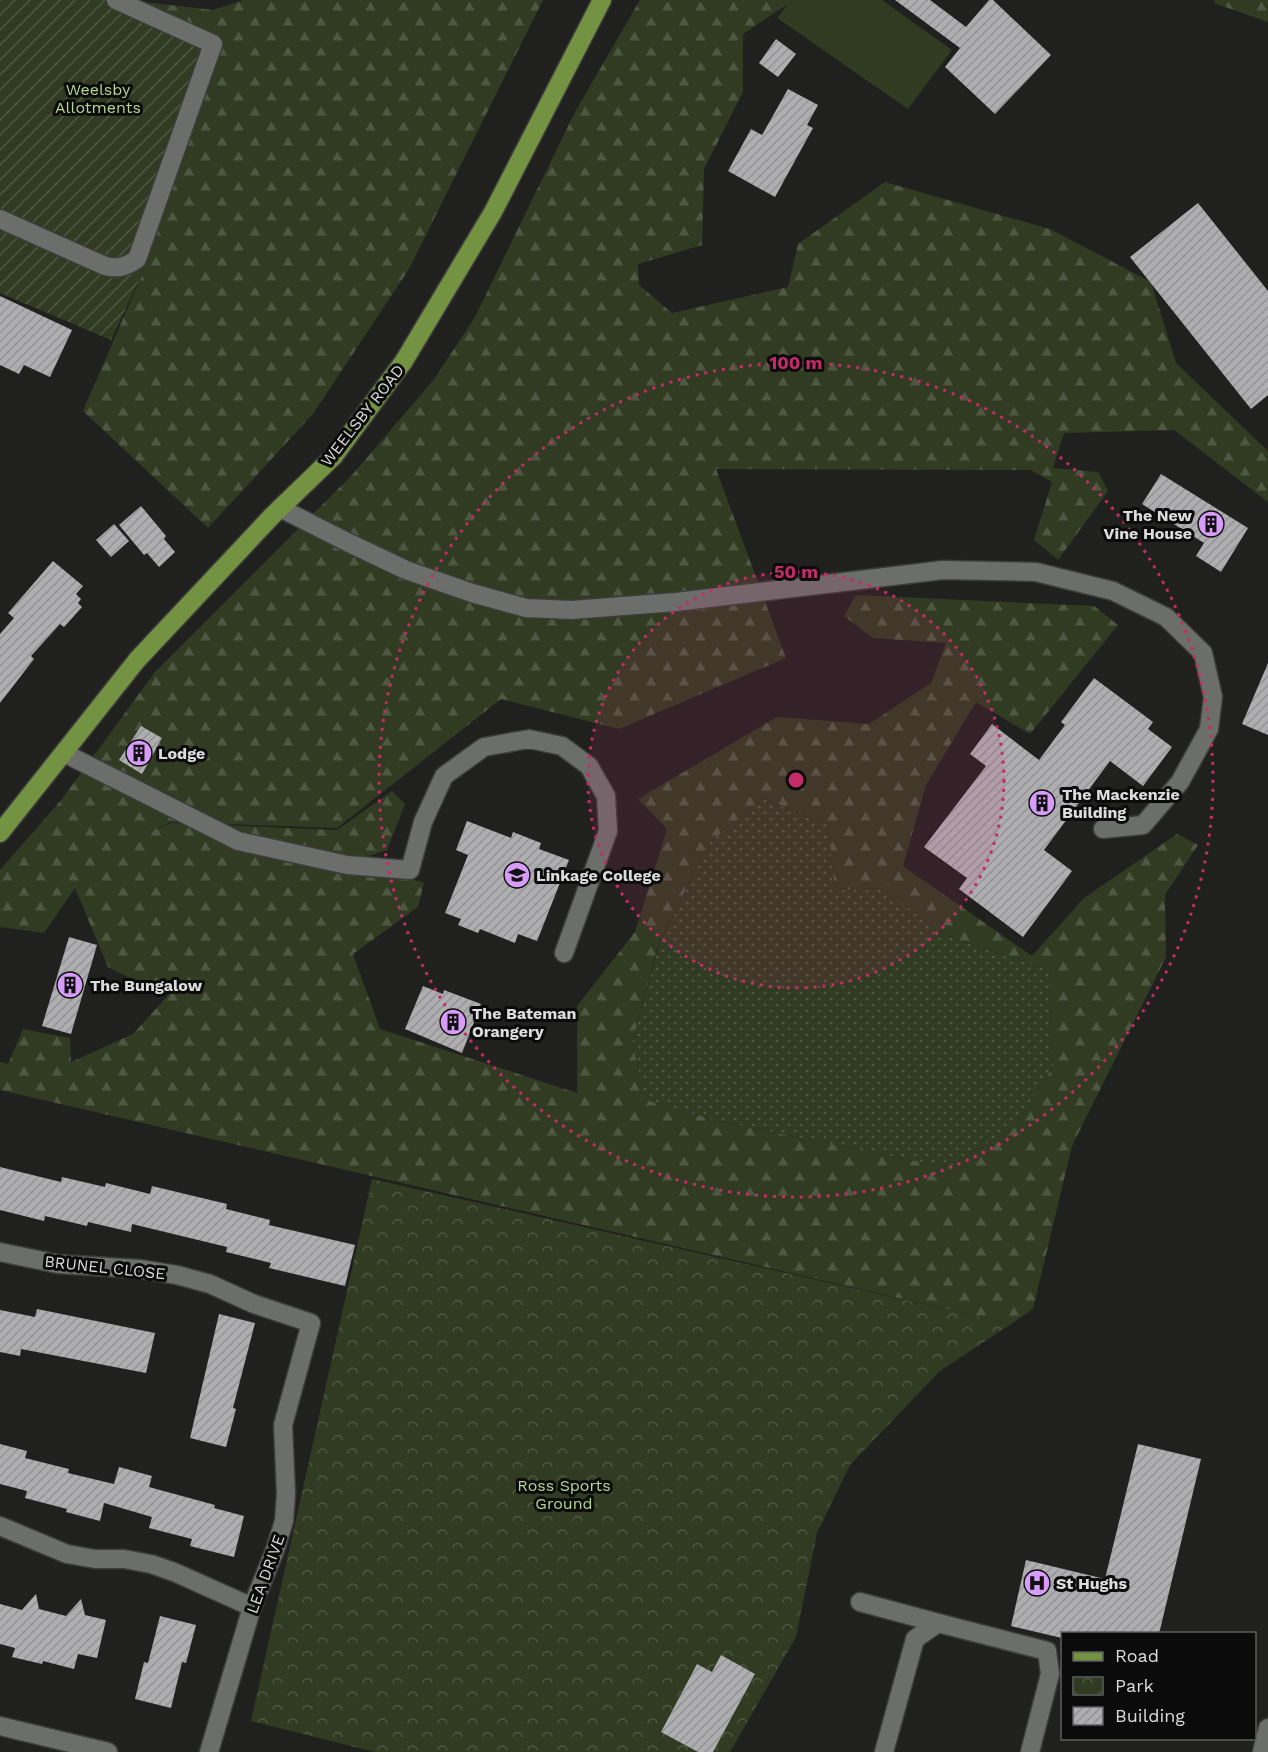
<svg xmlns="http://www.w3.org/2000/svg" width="1268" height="1752" font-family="'Work Sans',sans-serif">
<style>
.grass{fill:url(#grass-dots)}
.forest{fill:url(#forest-firs);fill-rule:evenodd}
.park{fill:url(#park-crowns)}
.garden{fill:url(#garden-furrows)}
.pitch{fill:#303b22}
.building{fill:url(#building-hatch)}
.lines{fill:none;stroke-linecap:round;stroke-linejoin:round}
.minor-casing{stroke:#3c3d3b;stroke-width:21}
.major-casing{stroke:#3c3d3b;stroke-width:21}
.minor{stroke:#6c6e6b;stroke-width:18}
.major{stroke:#739242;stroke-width:18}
.ring{fill:none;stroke:#c42c68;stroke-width:3;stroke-dasharray:3 6}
.labels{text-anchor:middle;stroke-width:6;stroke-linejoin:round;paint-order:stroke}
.park-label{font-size:16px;fill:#b6d791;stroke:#0a0b0a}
.street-label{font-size:16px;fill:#dbdcdb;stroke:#0a0b0a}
.poi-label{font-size:16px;font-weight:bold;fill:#dbdcdb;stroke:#0a0b0a;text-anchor:start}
.centre{fill:#c42c68;stroke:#0a0b0a;stroke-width:3}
.ring-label{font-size:18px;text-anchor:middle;font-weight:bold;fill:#c42c68;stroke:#0a0b0a;stroke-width:6;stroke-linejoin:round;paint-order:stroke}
</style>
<defs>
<pattern id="grass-dots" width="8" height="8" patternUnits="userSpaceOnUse" patternTransform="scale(1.5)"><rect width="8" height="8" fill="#303b22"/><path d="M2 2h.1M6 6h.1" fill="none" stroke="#4d5742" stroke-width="1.8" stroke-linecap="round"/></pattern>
<pattern id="forest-firs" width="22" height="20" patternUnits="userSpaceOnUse" patternTransform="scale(1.5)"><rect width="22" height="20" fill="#303b22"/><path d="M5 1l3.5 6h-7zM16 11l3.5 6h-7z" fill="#4d5742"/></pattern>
<pattern id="park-crowns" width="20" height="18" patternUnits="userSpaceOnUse" patternTransform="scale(1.5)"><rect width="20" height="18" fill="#303b22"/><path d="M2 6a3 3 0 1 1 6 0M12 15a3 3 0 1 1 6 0" fill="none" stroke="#4d5742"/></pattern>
<pattern id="garden-furrows" width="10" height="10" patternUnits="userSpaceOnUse" patternTransform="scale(1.5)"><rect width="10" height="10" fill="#303b22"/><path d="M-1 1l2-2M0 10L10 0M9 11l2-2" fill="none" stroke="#4d5742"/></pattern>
<pattern id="building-hatch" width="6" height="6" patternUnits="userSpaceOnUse" patternTransform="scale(1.5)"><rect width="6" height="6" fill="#aeadb0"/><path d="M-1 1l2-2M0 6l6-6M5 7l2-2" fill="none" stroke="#939294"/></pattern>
</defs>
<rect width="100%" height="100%" fill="#20211f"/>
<polygon class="grass" points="762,798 828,825 835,890 883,888 946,936 1050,970 1053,1067 1014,1128 946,1167 718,1121 645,1100 632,1043 659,945 708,844"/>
<g class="forest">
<polygon points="126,0 213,10 243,0 543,0 409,269 313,414 208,528 83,411 145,268 223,41"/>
<path d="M640,0H794L743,34V92L704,169L702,245L638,264L639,285L672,313L788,287L798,244L885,182L1050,229L1151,282L1176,363L1268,451V502L1174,430L1064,433L1053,468L1098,472L1108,491L1058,560L1034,540L1052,482L1031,470L716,469L786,658L619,729L501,699L337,828L171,822L139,836L171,823L337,830L392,791L405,804L387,850L356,860L424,883L418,907L353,954L380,1029L577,1093V1006L635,932L667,829L638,799L777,717L869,724L931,683L946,643L873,638L844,616L856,595L1094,606L1118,625L1030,734L976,702L926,785L903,866L1032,956L1084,898L1177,834L1198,845L1165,895L1166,957L1072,1146L1033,1309L1011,1324L0,1090V1062L8,1064L23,1029L70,1038L71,1062L133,1034L182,980L145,986L108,967L75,888L44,933L0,927V870L62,799L155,672L353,474L435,378L475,317L575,112ZM763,798L828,825L835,890L883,888L946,936L1050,970L1053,1067L1014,1128L946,1167L718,1121L646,1100L632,1043L658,946L708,844Z"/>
<polygon points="1215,0 1268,0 1268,22 1214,3"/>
</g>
<polygon class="park" points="372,1179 1011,1324 940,1371 850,1465 817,1533 796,1637 730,1752 375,1752 251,1721"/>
<polygon class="garden" points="0,0 126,0 223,41 145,268 111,340 0,293"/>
<polygon class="pitch" points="791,0 882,0 952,50 908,109 777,18"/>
<g class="building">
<polygon points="895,0 930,0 966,27 989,0 993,0 1051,55 995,114 945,67 960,48"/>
<polygon points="776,39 796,54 778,77 759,63"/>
<polygon points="788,89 818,105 807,125 813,128 775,197 728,171 751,129 762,135"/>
<polygon points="1198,203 1268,291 1268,395 1251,409 1130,257"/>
<polygon points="0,296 72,330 50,377 24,365 19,374 0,365"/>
<polygon points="1161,474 1248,528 1221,572 1196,556 1204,543 1142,504"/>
<polygon points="141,506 166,536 164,539 175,552 159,567 147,553 144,555 119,525"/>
<polygon points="114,524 129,541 111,557 96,540"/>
<polygon points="53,561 83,586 76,594 81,599 78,603 82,607 64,627 60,624 31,656 34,659 0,703 0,634 14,618 8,613"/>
<polygon points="1268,663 1268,735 1242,724"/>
<polygon points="1094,678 1153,722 1148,729 1172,747 1143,786 1110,761 1044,850 1072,871 1023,937 959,889 967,878 924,847 986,766 970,754 992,724 1039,760 1065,725 1061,722"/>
<polygon points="141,726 162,738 142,774 119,760"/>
<polygon points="467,821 511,838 513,832 541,843 539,849 569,860 537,941 518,934 515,943 480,929 478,933 458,925 461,919 445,913 468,855 456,850"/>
<polygon points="69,937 97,945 71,1034 42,1026"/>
<polygon points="423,986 443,994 444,990 481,1004 462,1053 405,1029"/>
<polygon points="0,1167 61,1182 62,1177 105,1187 106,1183 150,1194 152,1186 227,1204 226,1209 270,1220 269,1225 355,1245 345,1286 269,1268 271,1263 226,1252 227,1247 132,1224 131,1232 88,1222 87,1226 45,1216 44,1221 0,1210"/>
<polygon points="37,1309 155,1333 146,1373 21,1349 20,1356 0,1352 0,1310 35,1317"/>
<polygon points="219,1314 255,1323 233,1408 236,1409 226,1447 190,1438"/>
<polygon points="0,1444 27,1451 25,1458 69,1469 68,1473 114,1484 119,1467 152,1476 149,1487 215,1505 214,1508 244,1516 234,1557 190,1546 192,1539 149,1528 152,1517 104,1503 100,1521 66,1512 67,1509 25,1498 27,1491 0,1484"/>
<polygon points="1138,1444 1201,1459 1159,1634 1062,1634 1062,1638 1011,1626 1026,1560 1105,1579"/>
<polygon points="36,1594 39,1609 66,1616 81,1599 85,1615 106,1620 97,1658 78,1654 74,1669 43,1661 42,1664 12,1657 15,1648 0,1644 0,1604 22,1610"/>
<polygon points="160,1616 196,1625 186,1663 182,1662 171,1708 135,1699 144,1662 148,1663"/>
<polygon points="721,1655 755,1674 713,1752 698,1752 661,1732 697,1664 712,1672"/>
</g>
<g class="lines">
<defs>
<g id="minor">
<path d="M0,219L105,266C118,269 126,267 137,259L213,44L116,0"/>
<polyline points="280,508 347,542 406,570 472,593 526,608 571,610 676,602 943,570 1036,572 1113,591 1166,617 1203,653 1213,697 1209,729 1180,782 1143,825 1103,829"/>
<polyline points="64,753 238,841 347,865 410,870 423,822 444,776 484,747 529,739 562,746 589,766 606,796 608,831 564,953"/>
<polyline points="0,1252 58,1264 140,1269 177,1275 210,1284 254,1304 311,1323 283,1425 286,1494 284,1521 275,1550 252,1607 209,1752"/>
<polyline points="0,1526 67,1554 95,1559 124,1559 151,1564 174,1572 252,1607"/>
<polyline points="860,1602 938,1623"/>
<polyline points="0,1726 108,1752"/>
<polyline points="884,1752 915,1639 938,1623 1047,1651 1050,1674 1030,1752"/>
<polyline points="1262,1752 1268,1728"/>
</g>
<polyline id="major" points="0,833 137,660 272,516 334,456 404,361 493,212 602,0"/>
</defs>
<use href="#minor" class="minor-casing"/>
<use href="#major" class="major-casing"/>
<use href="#minor" class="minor"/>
<use href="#major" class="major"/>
</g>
<circle cx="796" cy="780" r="208" fill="#c42c68" fill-opacity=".12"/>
<g class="ring">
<circle cx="796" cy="780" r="208"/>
<circle cx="796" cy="780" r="417"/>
</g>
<defs>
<symbol id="building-disc" viewBox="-11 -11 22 22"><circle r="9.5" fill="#d79bf9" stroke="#0a0b0a"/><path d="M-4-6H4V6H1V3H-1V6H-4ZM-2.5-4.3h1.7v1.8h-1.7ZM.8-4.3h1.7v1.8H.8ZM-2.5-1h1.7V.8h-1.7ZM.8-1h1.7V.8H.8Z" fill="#111"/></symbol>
<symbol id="university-disc" viewBox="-11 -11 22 22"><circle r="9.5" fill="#d79bf9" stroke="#0a0b0a"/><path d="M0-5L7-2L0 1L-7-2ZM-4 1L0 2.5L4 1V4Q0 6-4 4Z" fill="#111"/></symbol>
<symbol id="hospital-disc" viewBox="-11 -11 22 22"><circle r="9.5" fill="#d79bf9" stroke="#0a0b0a"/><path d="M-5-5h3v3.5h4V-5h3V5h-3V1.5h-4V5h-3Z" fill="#111"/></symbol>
</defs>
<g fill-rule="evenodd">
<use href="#building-disc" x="1196" y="509" width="30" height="30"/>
<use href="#building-disc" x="124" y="738" width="30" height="30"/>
<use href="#building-disc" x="1027" y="788" width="30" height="30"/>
<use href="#university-disc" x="502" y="860" width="30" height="30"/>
<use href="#building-disc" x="55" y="970" width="30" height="30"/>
<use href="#building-disc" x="438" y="1007" width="30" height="30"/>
<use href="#hospital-disc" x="1022" y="1568" width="30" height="30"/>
</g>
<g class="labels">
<g class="park-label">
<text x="98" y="95">Weelsby<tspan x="98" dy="18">Allotments</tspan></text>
<text x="564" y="1491">Ross Sports<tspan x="564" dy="18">Ground</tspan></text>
</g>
<g class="street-label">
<text transform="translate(362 415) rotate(-52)" y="6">WEELSBY ROAD</text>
<text transform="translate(105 1267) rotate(6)" y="6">BRUNEL CLOSE</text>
<text transform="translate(265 1574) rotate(-70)" y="6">LEA DRIVE</text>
</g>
<g class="poi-label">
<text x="1192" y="521" text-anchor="end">The New<tspan x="1192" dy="18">Vine House</tspan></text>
<text x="158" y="759">Lodge</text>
<text x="1062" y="800">The Mackenzie<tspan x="1062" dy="18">Building</tspan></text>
<text x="536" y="881">Linkage College</text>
<text x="90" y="991">The Bungalow</text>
<text x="472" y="1019">The Bateman<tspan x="472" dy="18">Orangery</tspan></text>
<text x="1056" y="1589">St Hughs</text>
</g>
</g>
<circle cx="796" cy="780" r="9" class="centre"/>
<g class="ring-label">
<text x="796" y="369">100 m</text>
<text x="796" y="578">50 m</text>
</g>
<rect x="1061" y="1632" width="195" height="108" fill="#0a0b0a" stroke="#5e5f5e" stroke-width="1.5"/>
<rect x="1073" y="1652" width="30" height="9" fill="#739242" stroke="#5e5f5e" stroke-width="1.5"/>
<text x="1115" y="1662" font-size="18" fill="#dbdcdb">Road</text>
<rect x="1073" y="1677" width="30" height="18" fill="url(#park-crowns)" stroke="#5e5f5e" stroke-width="1.5"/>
<text x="1115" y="1692" font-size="18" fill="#dbdcdb">Park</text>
<rect x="1073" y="1707" width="30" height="18" fill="url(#building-hatch)" stroke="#5e5f5e" stroke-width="1.5"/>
<text x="1115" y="1722" font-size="18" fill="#dbdcdb">Building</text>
</svg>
